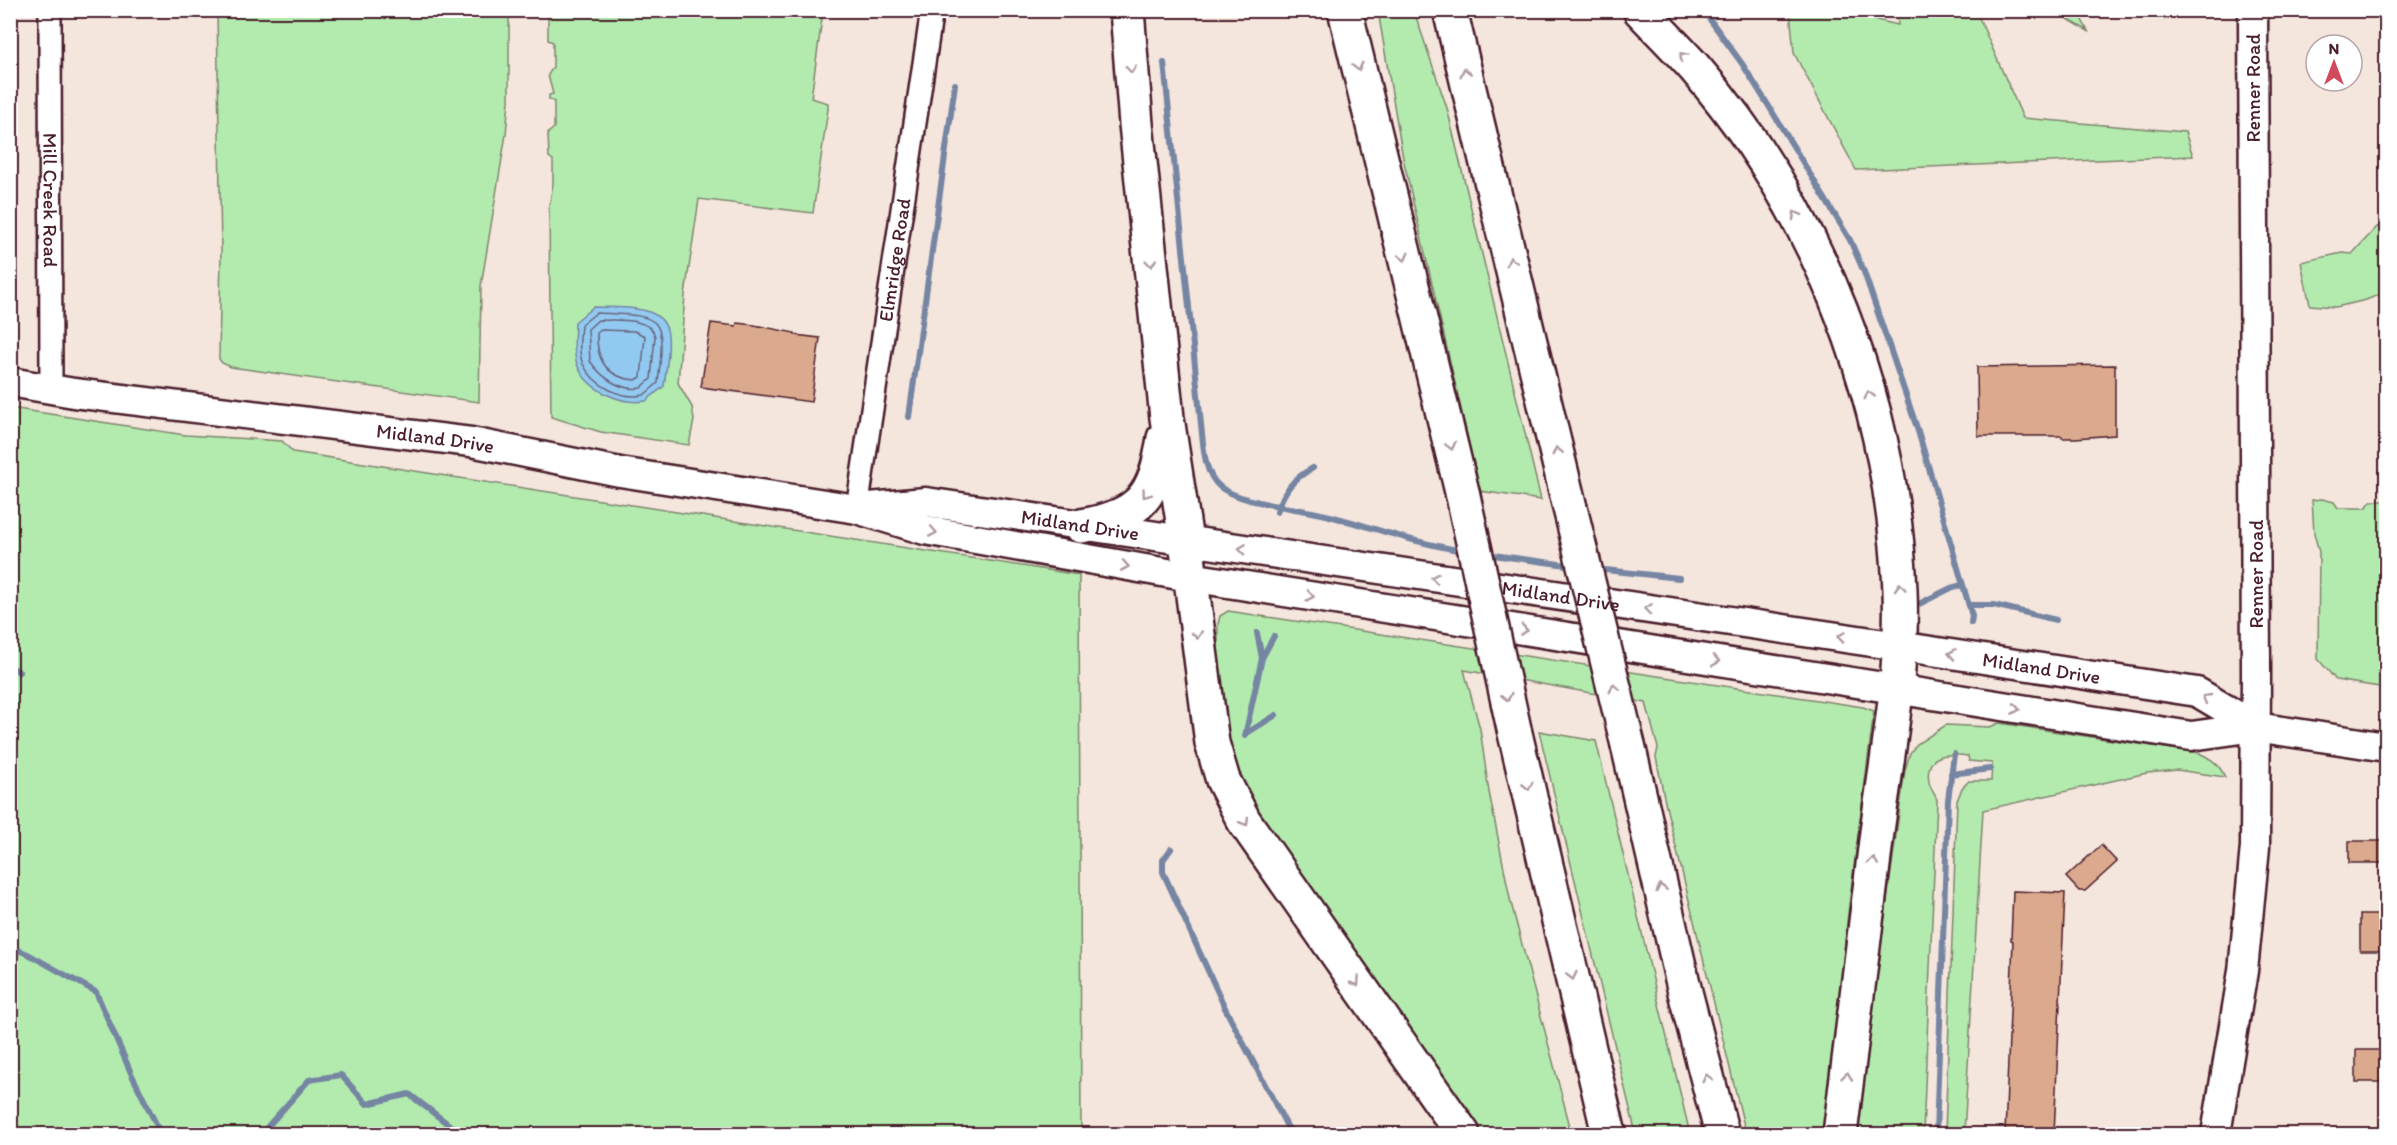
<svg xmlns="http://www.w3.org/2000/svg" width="2397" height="1145" font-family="Itim,sans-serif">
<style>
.green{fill:#b3ebaf;stroke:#7e856d;stroke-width:1.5}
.water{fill:#92c9f1;stroke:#7585a2;stroke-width:1.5}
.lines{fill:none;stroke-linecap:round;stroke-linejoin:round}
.shore{stroke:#67637a;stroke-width:1.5}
.stream{stroke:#7585a2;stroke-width:6}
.building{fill:#dba98d;stroke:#4a1f2b;stroke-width:1.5}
.minor-casing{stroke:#4a1f2b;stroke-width:26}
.secondary-casing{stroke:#4a1f2b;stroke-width:33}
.motorway-casing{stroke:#4a1f2b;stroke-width:38}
.minor{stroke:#fff;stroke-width:21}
.secondary{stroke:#fff;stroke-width:28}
.motorway{stroke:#fff;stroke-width:33}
.motorway-bridge-casing{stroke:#4a1f2b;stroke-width:38;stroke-linecap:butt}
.motorway-bridge{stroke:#fff;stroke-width:33}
.oneway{stroke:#ae9aa0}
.labels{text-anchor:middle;stroke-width:4.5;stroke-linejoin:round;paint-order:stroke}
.street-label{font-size:20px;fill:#4a1f2b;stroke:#fff}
</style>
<rect width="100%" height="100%" fill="#f4e5dd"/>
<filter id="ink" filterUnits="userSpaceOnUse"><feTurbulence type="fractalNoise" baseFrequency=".0167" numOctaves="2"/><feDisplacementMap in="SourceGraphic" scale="12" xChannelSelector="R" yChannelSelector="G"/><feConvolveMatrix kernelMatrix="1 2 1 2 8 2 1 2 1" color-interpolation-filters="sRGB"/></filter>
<g filter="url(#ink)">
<g class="green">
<polygon points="217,11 509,11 509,101 506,134 481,286 479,402 231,367 222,363 219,359 221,252"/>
<polygon points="553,11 823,11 811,98 828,103 828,109 813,213 699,199 685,295 678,383 692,407 694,420 689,445 601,432 551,417 549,207 553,184 553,160 549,157 548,133 554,128 554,102 549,99 549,95 553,94 548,75 553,67 553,42 548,40 548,16"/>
<polygon points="1378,11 1414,11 1447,108 1541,500 1480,491 1403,158"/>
<polygon points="1790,11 1837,11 1898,25 1897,11 1976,11 2023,118 2185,132 2193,156 1856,170 1794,53"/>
<polygon points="2054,11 2077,11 2088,31"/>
<polygon points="2386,225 2386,292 2366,300 2336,307 2310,305 2301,262 2342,253 2352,254 2377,227"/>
<polygon points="11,408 185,435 282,441 293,452 1079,575 1081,1134 11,1134"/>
<polygon points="2322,499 2334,502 2338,508 2366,508 2371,501 2386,501 2386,688 2336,680 2318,659 2319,552 2314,533 2312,500"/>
<polygon points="1228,611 1863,707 1874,711 1848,913 1825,1134 1746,1134 1665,802 1656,757 1658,748 1646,703 1464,670 1480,729 1489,792 1510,899 1572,1134 1476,1134 1250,803 1227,748 1218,681 1218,624 1220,616"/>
<path d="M1999,723L2199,753C2212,759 2219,764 2225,777L2177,770L2147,773L1983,810L1964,1134H1945L1957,801L1962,788L1969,781H1991L1992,763L1969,761L1968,756C1947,753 1924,753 1929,782C1930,789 1935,794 1937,800L1923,1134H1855L1905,770L1910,753L1917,744L1946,725L1990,727Z"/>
<polygon points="1539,731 1596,741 1690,1134 1636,1134"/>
</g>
<path class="water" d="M593,307C616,308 665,302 668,335C670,351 666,370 664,386L646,401C621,405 586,390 577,364C572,351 575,335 575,322Z"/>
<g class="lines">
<g class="shore">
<path d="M596,313C663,316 666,314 658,383L644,395C621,400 593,385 583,364C578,353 580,337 581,325Z"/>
<path d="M598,320C615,321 649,316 655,336L651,379L641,388C620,391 602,378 590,361L588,329Z"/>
<path d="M601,330L634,331L645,336L641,377L636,380C607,378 596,360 597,333Z"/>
</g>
<g class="stream">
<polyline points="1703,10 1743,65 1770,108 1850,240 1864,272 1918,431 1972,616 1971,623"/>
<path d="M1164,63L1202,434C1204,452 1205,473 1219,486C1239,504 1302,508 1330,516C1375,528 1417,544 1464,551"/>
<polyline points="909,417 955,84"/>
<path d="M1277,512C1284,491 1292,479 1313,468"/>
<polyline points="1486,554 1574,566"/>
<polyline points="1596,569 1679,578"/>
<polyline points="1969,605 1994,605 2056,620"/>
<polyline points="1911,608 1951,588 1962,585"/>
<polyline points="1262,658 1274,636"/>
<polyline points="10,666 19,672"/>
<polyline points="1247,733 1276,715"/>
<polyline points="1245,736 1262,658 1257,633"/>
<polyline points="1951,774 1990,769"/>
<polyline points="1171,849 1163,860 1163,872 1225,1008 1291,1134"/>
<polyline points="10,947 28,954 96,992 131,1073 159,1130 166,1134"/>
<polyline points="261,1134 309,1080 341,1075 367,1104 409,1094 461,1134"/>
<polyline points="1936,1134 1948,800 1954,754"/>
</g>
</g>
<g class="building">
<polygon points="711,323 736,326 737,323 754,325 795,333 795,335 820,338 811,402 701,387"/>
<polygon points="2115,365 2115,435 2075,438 2062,438 2062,436 1978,436 1977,367"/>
<rect x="2349" y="841" width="37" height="22"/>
<polygon points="2101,845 2117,862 2085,891 2079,891 2066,877"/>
<polygon points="2013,891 2065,893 2054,1134 2005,1134 2013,941 2011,940"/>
<rect x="2360" y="915" width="26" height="36"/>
<rect x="2356" y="1050" width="30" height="32"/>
</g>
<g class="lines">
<defs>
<g id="minor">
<path id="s1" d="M50,10L51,389"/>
<path id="s2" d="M857,509L932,10"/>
</g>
<g id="secondary">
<path id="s3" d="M10,382L74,393L471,442L620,472L857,509L925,530L1190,577L2191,736L2256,727L2386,747"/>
<path id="s4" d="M869,507L926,502L1899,646L2197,692L2256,727"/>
<polyline points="2216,1134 2243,971 2255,847 2256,673 2253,10"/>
</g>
<g id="motorway">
<polyline points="1127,10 1136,124 1167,418 1186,541 1212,743 1223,780 1244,821 1463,1134"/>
<polyline points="1345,10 1463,496"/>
<polyline points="1450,10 1570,508"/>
<path d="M1640,10C1658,29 1677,48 1694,67C1819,211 1892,400 1900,590C1903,668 1889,746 1878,824C1865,927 1853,1031 1840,1134"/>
<path d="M1081,526C1141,516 1155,496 1164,438"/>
<polyline points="1514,729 1609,1134"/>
<polyline points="1628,745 1685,992 1722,1134"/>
</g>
</defs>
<use href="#minor" class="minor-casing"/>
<use href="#secondary" class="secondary-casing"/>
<use href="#motorway" class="motorway-casing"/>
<use href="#minor" class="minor"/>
<use href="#secondary" class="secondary"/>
<use href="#motorway" class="motorway"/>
<defs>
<g id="motorway-bridge">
<polyline points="1463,496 1514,729"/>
<polyline points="1570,508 1628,745"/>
</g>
</defs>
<use href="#motorway-bridge" class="motorway-bridge-casing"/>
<use href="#motorway-bridge" class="motorway-bridge"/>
</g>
<defs><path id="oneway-chevron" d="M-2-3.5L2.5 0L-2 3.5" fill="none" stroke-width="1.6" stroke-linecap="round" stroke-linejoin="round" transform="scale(1.5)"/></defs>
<g class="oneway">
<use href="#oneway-chevron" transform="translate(1683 56) rotate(-133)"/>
<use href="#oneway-chevron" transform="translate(1358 67) rotate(76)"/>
<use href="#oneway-chevron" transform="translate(1131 69) rotate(85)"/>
<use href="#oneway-chevron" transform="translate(1465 72) rotate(-104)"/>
<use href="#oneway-chevron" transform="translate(1796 215) rotate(-120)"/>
<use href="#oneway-chevron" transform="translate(1404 257) rotate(76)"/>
<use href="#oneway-chevron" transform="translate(1511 261) rotate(-104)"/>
<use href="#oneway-chevron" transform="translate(1151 263) rotate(84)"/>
<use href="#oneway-chevron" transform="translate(1869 395) rotate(-105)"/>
<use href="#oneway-chevron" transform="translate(1451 446) rotate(76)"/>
<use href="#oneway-chevron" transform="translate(1557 451) rotate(-104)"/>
<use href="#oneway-chevron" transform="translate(1146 494) rotate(126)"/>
<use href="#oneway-chevron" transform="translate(933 532) rotate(11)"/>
<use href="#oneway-chevron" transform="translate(1242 549) rotate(-172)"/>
<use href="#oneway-chevron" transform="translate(1125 566) rotate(10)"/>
<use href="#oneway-chevron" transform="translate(1435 578) rotate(-172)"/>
<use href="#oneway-chevron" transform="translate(1900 587) rotate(-93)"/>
<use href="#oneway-chevron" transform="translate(1310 596) rotate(9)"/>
<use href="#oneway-chevron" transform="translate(1648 609) rotate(-172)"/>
<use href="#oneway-chevron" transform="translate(1524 630) rotate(9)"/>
<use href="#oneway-chevron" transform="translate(1197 635) rotate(83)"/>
<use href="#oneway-chevron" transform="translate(1841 637) rotate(-172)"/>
<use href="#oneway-chevron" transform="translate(1952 654) rotate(-171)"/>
<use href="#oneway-chevron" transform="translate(1716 661) rotate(9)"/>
<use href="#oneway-chevron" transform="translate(1614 688) rotate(-104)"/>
<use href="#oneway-chevron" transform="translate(1507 697) rotate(77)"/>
<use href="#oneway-chevron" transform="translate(2206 698) rotate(-150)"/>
<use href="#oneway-chevron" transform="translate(2016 709) rotate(9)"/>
<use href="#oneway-chevron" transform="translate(1528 786) rotate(77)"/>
<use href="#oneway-chevron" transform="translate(1245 822) rotate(59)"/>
<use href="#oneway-chevron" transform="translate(1873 861) rotate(-83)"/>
<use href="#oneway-chevron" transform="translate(1661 888) rotate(-103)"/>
<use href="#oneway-chevron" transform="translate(1572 976) rotate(77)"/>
<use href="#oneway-chevron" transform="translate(1356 982) rotate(55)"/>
<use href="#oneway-chevron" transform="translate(1847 1076) rotate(-83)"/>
<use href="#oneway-chevron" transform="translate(1707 1078) rotate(-104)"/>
</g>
</g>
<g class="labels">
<g class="street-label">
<text transform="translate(2253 88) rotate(-90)" y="7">Renner Road</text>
<text dy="7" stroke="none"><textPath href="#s1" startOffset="190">Mill Creek Road</textPath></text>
<text dy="7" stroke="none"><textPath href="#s2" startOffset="252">Elmridge Road</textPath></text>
<text dy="7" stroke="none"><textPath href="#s3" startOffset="429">Midland Drive</textPath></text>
<text dy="7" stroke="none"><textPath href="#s4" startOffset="213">Midland Drive</textPath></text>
<text transform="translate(2256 574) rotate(-90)" y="7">Renner Road</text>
<text dy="7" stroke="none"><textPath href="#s4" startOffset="699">Midland Drive</textPath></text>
<text dy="7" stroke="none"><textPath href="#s4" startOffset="1185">Midland Drive</textPath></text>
</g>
</g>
<rect width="2397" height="1145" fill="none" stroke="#fff" stroke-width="36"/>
<rect x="18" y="18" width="2361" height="1109" fill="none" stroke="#4a1f2b" stroke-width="2" filter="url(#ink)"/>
<g transform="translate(2334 63)"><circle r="28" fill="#ffffff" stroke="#b7a5aa" stroke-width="1.5"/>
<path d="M0-4.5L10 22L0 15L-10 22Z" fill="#d1495b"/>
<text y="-9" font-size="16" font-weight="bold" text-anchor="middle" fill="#4a1f2b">N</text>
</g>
</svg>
